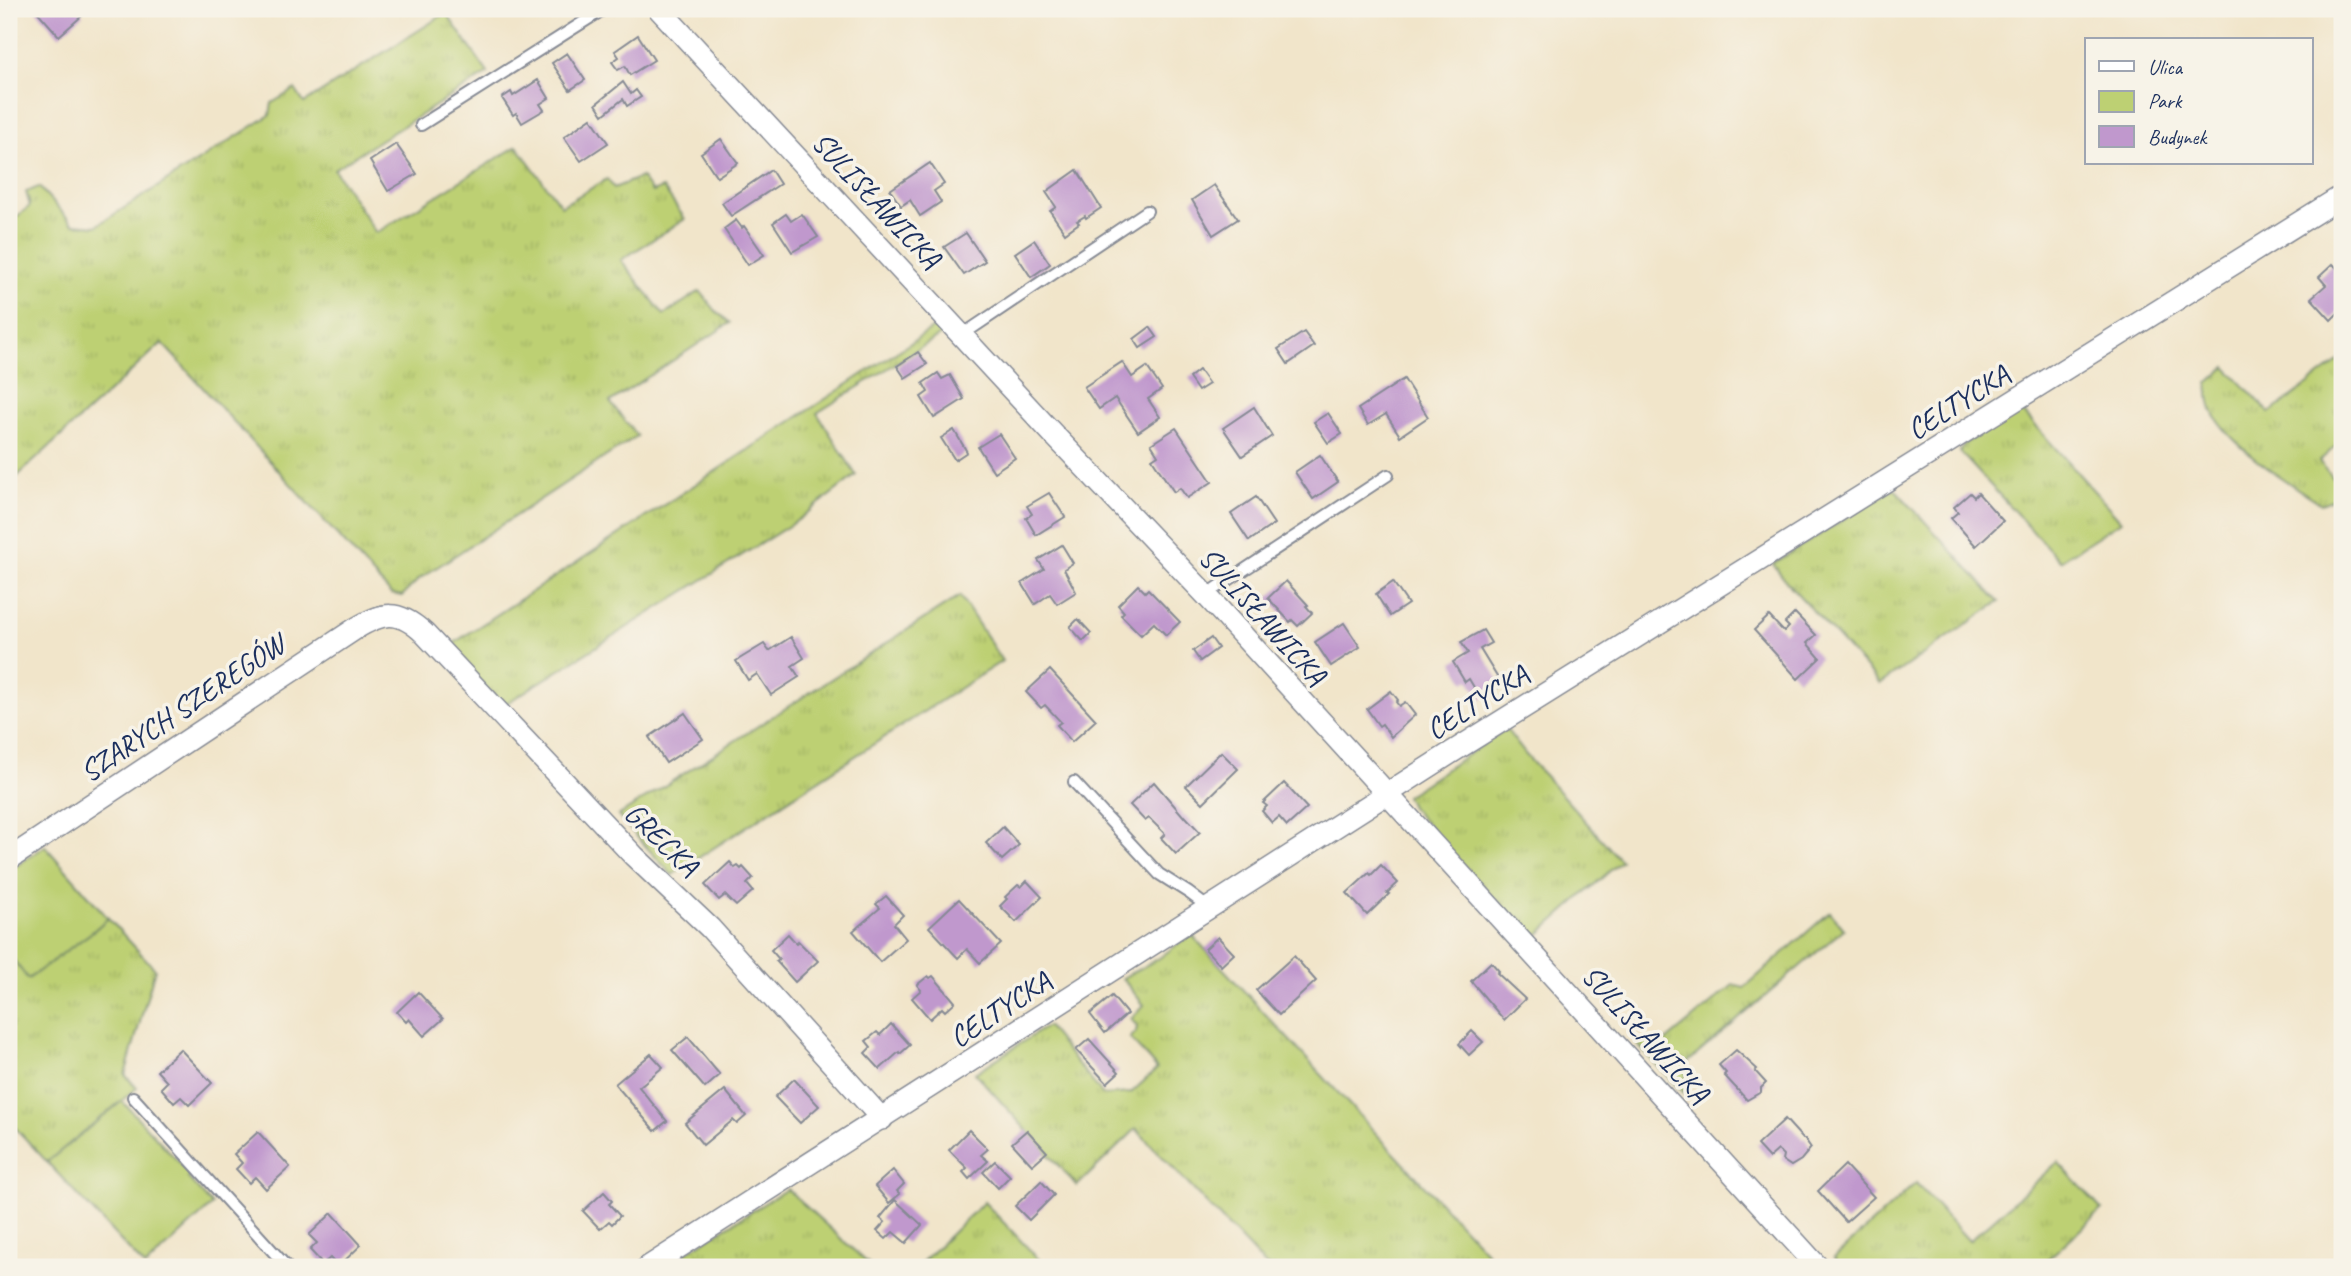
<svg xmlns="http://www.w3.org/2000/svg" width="2351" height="1276" font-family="Caveat,sans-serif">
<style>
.grass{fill:url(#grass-tufts);stroke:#6c8068;stroke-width:2}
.park{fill:#bdd073;stroke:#6c8068;stroke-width:2}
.building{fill:#c098cd}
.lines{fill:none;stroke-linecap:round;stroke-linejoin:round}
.lane-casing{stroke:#868a94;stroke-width:14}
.street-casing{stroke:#868a94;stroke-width:24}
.lane{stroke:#fff;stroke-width:10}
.street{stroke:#fff;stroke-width:21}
.labels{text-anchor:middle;stroke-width:7;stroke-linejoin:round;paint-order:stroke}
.street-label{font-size:30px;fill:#1b2f5e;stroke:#f7f3e8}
</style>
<defs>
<pattern id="grass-tufts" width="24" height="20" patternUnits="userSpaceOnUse" patternTransform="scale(1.75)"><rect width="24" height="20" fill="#bdd073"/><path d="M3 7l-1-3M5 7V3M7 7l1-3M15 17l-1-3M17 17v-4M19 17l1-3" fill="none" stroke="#a2b366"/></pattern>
</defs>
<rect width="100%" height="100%" fill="#f7f3e8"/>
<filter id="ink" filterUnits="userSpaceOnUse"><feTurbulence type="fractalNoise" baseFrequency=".0143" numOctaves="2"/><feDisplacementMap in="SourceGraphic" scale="14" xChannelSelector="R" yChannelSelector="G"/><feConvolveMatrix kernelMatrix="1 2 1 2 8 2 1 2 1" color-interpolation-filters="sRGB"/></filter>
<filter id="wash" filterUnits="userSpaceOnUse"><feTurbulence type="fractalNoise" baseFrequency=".00686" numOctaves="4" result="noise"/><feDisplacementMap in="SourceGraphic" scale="28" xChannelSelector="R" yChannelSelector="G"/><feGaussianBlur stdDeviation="1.57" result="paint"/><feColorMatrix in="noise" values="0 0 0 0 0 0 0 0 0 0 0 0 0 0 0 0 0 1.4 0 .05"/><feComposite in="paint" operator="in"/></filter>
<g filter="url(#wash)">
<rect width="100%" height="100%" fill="#f1e5ca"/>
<g class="grass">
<polygon points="446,13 488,73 334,169 376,233 517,146 561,206 607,179 614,188 641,177 652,192 663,188 685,219 621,260 664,315 700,291 716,311 730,323 610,402 637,436 419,579 402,596 391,594 162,343 9,484 9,223 30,206 26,192 39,187 73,224 96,226 270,115 272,103 295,89 304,103"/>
<polygon points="938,325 944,333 817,413 856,475 798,520 502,706 448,647"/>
<path d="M2342,359V441L2319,461L2342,488V496L2321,504C2287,482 2230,447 2212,410C2209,402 2209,392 2208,383L2226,367L2270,413Z"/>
<polygon points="2023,412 2121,521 2060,561 1960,452 1964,444 2015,413"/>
<polygon points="1894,488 1999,602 1880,684 1785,580 1773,564"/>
<polygon points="960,596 1002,661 672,875 618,816"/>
<polygon points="1506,729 1526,755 1621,861 1531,941 1411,807 1406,796"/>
<polygon points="1830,912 1844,929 1687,1063 1684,1094 1636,1043 1666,1041 1733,985 1744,988"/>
<polygon points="108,918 155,969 125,1075 137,1088 47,1162 9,1121 9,954 28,978 92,932"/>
<polygon points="1191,934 1500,1267 1267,1267 1136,1129 1077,1186 975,1073 1047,1026 1103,1095 1131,1093 1157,1069 1130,1038 1136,1032 1137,1026 1131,1019 1144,1005 1122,978 1158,959"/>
<polygon points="2058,1162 2102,1210 2039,1267 1842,1267 1834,1258 1916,1183 1969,1241"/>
<polygon points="787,1189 872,1267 663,1267"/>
<polygon points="984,1202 1046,1267 917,1267"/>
</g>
<g class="park">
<polygon points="45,846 108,918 92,932 28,979 9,954 9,871"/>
<polygon points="122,1101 191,1175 188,1178 212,1205 145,1267 47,1162"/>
</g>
<g id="blocks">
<g class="building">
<polygon points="35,9 78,9 83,15 59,36"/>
<polygon points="638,35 654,60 630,75 625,66 618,70 612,62 619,57 615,51"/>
<polygon points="567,53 585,80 570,90 552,63"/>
<polygon points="538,80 549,98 540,104 544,110 522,123 516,113 513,115 502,98 511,92 513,96"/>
<polygon points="623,82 631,94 636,90 641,97 627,106 623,99 603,115 596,104"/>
<polygon points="591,118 608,143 581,161 564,137"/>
<polygon points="721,139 738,163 717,177 701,153"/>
<polygon points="396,144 417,174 388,191 370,161"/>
<polygon points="930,163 944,184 934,191 941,202 920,216 910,200 901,206 890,190"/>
<polygon points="771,170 780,184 731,216 722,203"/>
<polygon points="1077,170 1101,208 1086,218 1085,216 1077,221 1079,223 1065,233 1050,211 1056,207 1046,192"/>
<polygon points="1214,185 1238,219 1213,235 1192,200"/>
<polygon points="786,214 791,221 802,214 818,237 792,252 773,223"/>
<polygon points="736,220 742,228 744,226 764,255 748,265 724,229"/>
<polygon points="966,233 985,261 964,275 944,247"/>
<polygon points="1034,240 1050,264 1031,277 1015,253"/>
<polygon points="2333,264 2342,274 2342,309 2331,320 2311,298 2326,285 2319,277"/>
<polygon points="1150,327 1157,337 1140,348 1134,339"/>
<polygon points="1304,332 1314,346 1288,364 1278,349"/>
<polygon points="918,352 927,364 905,378 897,366"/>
<polygon points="1122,362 1132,377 1147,367 1162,389 1148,399 1160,417 1138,432 1115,398 1099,409 1084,387"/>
<polygon points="1199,370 1209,384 1198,391 1189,378"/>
<polygon points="938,373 942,379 950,375 964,399 934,418 921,397 928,392 923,383"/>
<polygon points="1404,379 1428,417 1400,436 1386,414 1368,425 1358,409"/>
<polygon points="1254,407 1272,436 1242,456 1223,428"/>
<polygon points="1328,413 1342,434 1328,443 1314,422"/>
<polygon points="1176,428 1212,482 1187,498 1180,488 1174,492 1152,459 1158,455 1151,444"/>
<polygon points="954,430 967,452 955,460 941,438"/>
<polygon points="999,434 1015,458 994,472 978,447"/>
<polygon points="1320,455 1338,482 1313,499 1295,472"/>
<polygon points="1049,493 1065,517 1036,535 1026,518 1032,514 1027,506"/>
<polygon points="1970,493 1974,497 1978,493 2003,521 1976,546 1951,518 1958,512 1954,507"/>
<polygon points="1256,497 1274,524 1249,541 1231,514"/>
<polygon points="1062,545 1073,563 1064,569 1076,592 1057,604 1050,594 1035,604 1022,583 1044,569 1038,560"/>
<polygon points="1286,581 1308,605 1306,606 1312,613 1298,626 1292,620 1290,622 1268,598"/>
<polygon points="1393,582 1408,604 1390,616 1376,594"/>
<polygon points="1138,585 1145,592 1148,589 1180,622 1166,635 1154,623 1141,635 1121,615 1124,612 1118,605"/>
<polygon points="1795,613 1816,635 1807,643 1820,658 1798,679 1754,630 1769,616 1784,632 1789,627 1785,623"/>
<polygon points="1078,619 1091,633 1083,641 1070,627"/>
<polygon points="1344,623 1360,647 1331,666 1315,642"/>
<polygon points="1483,630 1491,643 1480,649 1502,685 1481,699 1469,679 1465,682 1453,662 1468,653 1461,642"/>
<polygon points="791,637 804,658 792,666 799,677 771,695 757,674 748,680 736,661 764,644 769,651"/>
<polygon points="1211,638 1218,648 1200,661 1193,651"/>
<polygon points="1050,670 1096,720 1072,742 1057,725 1061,722 1045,705 1041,708 1026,692"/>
<polygon points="1391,691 1398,700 1396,702 1399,706 1405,702 1415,715 1391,737 1382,724 1379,726 1367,709"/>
<polygon points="685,713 703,739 666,763 649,737"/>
<polygon points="1221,752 1238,769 1203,803 1186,786"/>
<polygon points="1154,782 1184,817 1185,816 1200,832 1176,854 1161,838 1165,834 1149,818 1145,821 1130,805"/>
<polygon points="1284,783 1307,808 1287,826 1279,817 1272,823 1262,811 1267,806 1263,803"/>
<polygon points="1003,827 1019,845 1002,860 986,843"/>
<polygon points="730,862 735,868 738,866 741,869 743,867 753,878 747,884 753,891 736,906 725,895 719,900 705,885"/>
<polygon points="1381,865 1398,883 1387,893 1389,894 1367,915 1347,893 1369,873 1371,875"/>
<polygon points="1027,881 1042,897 1016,922 1000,906 1007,899 1005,897 1018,885 1021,887"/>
<polygon points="886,896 903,915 894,924 906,939 880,962 853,931 880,908 876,904"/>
<polygon points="959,899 1001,944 980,963 967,949 958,958 929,927"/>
<polygon points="788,934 796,943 798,941 818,961 795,982 776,961 779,959 771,950"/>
<polygon points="1218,937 1234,954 1221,966 1205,949"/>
<polygon points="1294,956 1316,981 1279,1015 1256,990"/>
<polygon points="1491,962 1499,971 1497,973 1525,999 1504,1020 1471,981"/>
<polygon points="928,976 930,978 933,976 955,1002 945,1011 942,1008 930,1019 912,998 921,990 917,985"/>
<polygon points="418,992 443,1019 424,1036 409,1019 406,1022 397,1012"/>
<polygon points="1112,996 1127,1014 1105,1033 1090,1014"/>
<polygon points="891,1024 910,1045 900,1054 899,1052 880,1069 865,1053 871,1047 866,1041 877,1032 880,1035"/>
<polygon points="1472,1031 1483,1042 1469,1055 1459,1044"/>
<polygon points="688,1037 720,1075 705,1088 672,1050"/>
<polygon points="1089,1039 1119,1072 1107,1083 1076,1050"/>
<polygon points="180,1049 212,1083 189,1105 181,1097 174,1103 168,1096 161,1088 167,1082 157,1071"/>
<polygon points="1736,1050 1757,1069 1755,1071 1766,1083 1761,1088 1761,1092 1747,1100 1724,1075 1726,1073 1719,1065"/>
<polygon points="651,1054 663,1067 639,1087 667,1121 655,1131 615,1084"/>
<polygon points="794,1079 819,1106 800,1123 775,1097"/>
<polygon points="725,1090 746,1116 737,1124 733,1120 703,1145 685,1123"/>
<polygon points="1785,1119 1803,1139 1805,1139 1811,1148 1801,1160 1791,1166 1782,1160 1783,1155 1778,1150 1769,1158 1757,1145"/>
<polygon points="969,1130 988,1149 981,1155 988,1161 969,1179 963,1172 967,1168 949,1150"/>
<polygon points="1027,1130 1047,1152 1032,1165 1012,1143"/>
<polygon points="258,1132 290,1167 266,1189 255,1177 249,1183 236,1169 242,1163 234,1154"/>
<polygon points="995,1161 1010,1176 998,1188 983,1172"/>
<polygon points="1845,1165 1874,1197 1846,1222 1818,1191"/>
<polygon points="893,1170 904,1184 897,1191 900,1194 889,1203 875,1186"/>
<polygon points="1041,1181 1054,1195 1029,1220 1015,1206"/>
<polygon points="604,1192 612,1201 609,1204 620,1216 612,1224 609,1221 600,1229 583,1211"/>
<polygon points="895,1200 922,1225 906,1243 893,1232 886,1239 877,1231 885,1222 880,1218"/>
<polygon points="332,1213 361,1245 338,1267 330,1258 323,1264 310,1250 317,1243 309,1235"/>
</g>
</g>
</g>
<g filter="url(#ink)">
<use href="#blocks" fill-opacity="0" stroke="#868a94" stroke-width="2"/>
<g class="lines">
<defs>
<g id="lane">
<polyline points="421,125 604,9"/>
<polyline points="962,335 1147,211"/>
<polyline points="1206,595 1388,475"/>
<polyline points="1074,782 1159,874 1189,893 1209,908"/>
<polyline points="133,1097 287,1267"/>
</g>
<g id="street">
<polyline points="659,9 1055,436 1206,595 1818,1267"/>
<path d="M9,859L355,629C383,612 398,609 424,633L634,856L710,928L882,1119"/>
<polyline points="648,1267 1449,754 2342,196"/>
</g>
</defs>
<use href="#lane" class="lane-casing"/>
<use href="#street" class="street-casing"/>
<use href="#lane" class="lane"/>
<use href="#street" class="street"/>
</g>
</g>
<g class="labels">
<g class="street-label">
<text transform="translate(877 200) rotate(47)" y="10">SULISŁAWICKA</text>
<text transform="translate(1958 402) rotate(-32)" y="10">CELTYCKA</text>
<text transform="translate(1263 616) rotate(48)" y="10">SULISŁAWICKA</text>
<text transform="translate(1477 702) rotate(-32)" y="10">CELTYCKA</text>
<text transform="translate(182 708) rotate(-34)" y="10">SZARYCH SZEREGÓW</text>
<text transform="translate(662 839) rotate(44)" y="10">GRECKA</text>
<text transform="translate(1000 1009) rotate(-33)" y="10">CELTYCKA</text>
<text transform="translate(1646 1034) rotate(48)" y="10">SULISŁAWICKA</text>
</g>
</g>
<rect width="2351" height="1276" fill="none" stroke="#f7f3e8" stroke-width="35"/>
<rect x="2085" y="38" width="228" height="126" fill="#f7f3e8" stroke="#9fa5b1" stroke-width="2"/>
<rect x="2099" y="61" width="35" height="10" fill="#ffffff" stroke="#9fa5b1" stroke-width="2"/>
<text x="2148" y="74" font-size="21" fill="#1b2f5e">Ulica</text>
<rect x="2099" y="91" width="35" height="21" fill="#bdd073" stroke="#9fa5b1" stroke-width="2"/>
<text x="2148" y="108" font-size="21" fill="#1b2f5e">Park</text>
<rect x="2099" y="126" width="35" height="21" fill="#c098cd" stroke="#9fa5b1" stroke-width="2"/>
<text x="2148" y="144" font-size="21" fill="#1b2f5e">Budynek</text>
</svg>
